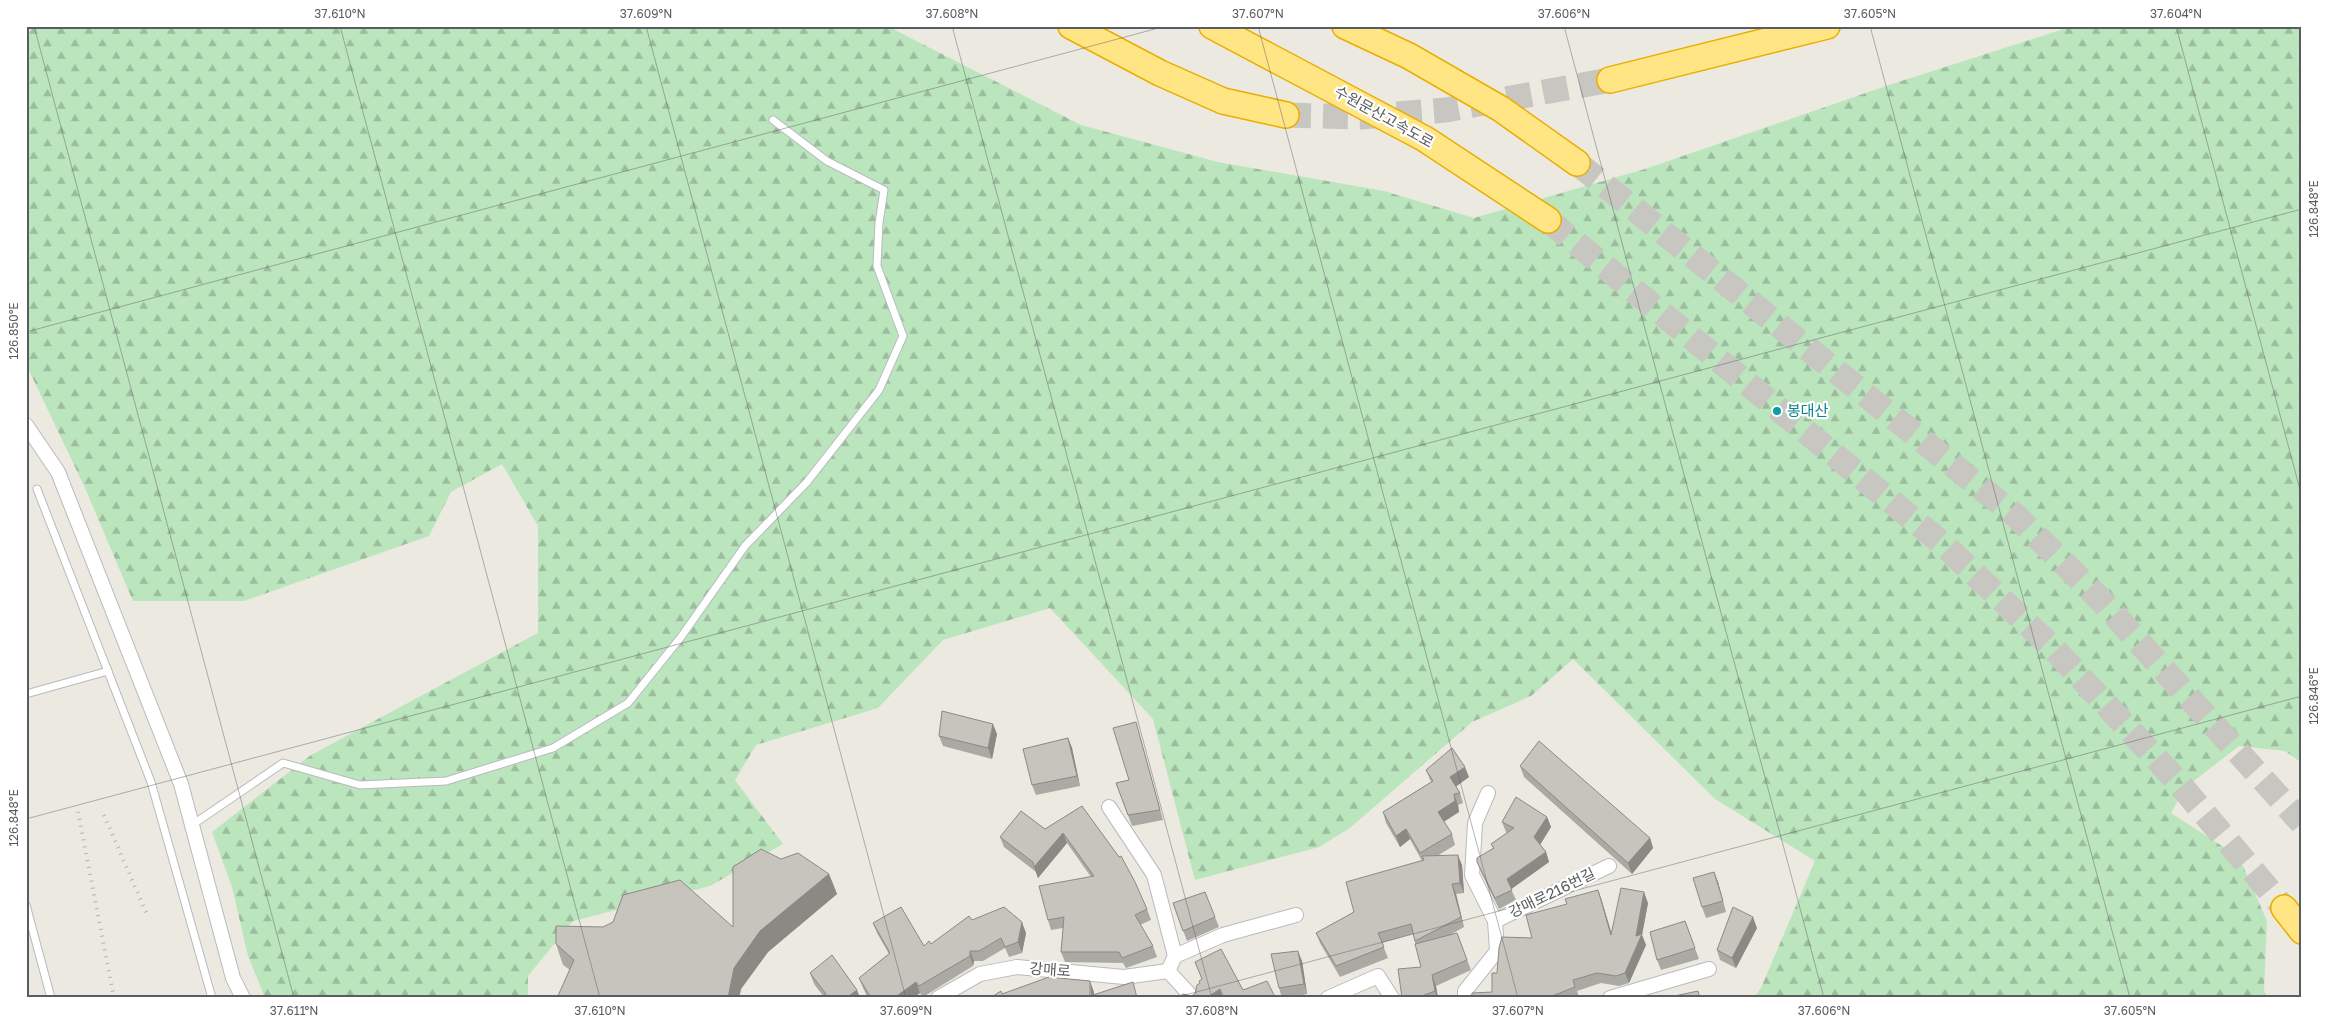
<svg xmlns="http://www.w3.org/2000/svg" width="2328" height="1024" font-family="'Golos Text','Noto Sans KR',sans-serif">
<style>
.forest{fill:url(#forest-firs)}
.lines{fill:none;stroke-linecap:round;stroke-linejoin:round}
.motorway-tunnel{stroke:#c7c6c0;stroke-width:25;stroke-dasharray:25 12;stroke-linecap:butt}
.service-casing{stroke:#b8bac0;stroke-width:9}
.minor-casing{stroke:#b8bac0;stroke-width:16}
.motorway-casing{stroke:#ecac00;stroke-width:28}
.service{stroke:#fff;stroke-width:7}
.minor{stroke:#fff;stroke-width:14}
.motorway{stroke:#ffe584;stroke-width:25}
.rail{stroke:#b2b3b3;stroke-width:4;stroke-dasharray:1 6;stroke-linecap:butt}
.wall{fill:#aba9a3}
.shaded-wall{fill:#8b8984}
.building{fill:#c7c4bd;stroke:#8b8984}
.ticks{fill:none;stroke:#595c62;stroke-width:1;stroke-opacity:0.45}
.culture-dot{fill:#0f9aa8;stroke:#fff;stroke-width:2}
.labels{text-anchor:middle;stroke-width:4.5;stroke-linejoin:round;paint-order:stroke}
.street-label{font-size:15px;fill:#595c62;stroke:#fff}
.culture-label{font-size:15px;fill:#0d838f;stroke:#fff;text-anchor:start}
.neatline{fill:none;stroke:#595c62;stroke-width:2}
.ticks-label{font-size:12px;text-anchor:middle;fill:#595c62}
</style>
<defs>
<pattern id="forest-firs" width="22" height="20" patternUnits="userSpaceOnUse" patternTransform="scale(1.25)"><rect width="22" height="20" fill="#bbe5bd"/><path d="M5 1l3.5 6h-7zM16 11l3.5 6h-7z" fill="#9bbd9d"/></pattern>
</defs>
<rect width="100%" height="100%" fill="#eceae0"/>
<polygon class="forest" points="32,26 887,26 1081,125 1218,162 1384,191 1474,218 1645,169 1889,85 2073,26 2302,26 2302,763 2285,751 2239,746 2185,788 2171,813 2239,857 2267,921 2264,991 2269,998 1753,998 1761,988 1815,861 1715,799 1573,659 1531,696 1472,722 1350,828 1319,847 1195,880 1153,719 1050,608 943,640 878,708 756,745 735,780 783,844 710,886 573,921 528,976 528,998 265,998 248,956 232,887 212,832 311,755 538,633 538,526 502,464 451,492 429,536 244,601 133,601 85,488 26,364 26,39"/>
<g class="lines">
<g class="motorway-tunnel">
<polyline points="1286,115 1360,117 1446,110 1610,80"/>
<polyline points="1577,163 2015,515 2101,600 2302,823"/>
<polyline points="1548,220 1943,544 2055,650 2177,781 2284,908"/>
</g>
<defs>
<g id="service">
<polyline points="37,489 151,782 212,998"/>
<polyline points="26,694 108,671"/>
<polyline points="192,825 283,763 360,785 446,781 553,748 628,703 681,637 745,546 807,482 879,390 903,336 877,266 879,223 884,190 827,161 773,120"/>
<polyline points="26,905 51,998"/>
</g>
<g id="minor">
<polyline points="26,425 58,472 181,784 233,978 243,998"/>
<polyline points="1488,793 1475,823 1472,875 1495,921"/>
<polyline points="1109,807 1154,875 1175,956 1168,971 1193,998"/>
<polyline points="1175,956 1223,935 1296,915"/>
<polyline points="938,998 980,974 1017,967 1124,977 1168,971"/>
<polyline points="1328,998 1378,976 1392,998"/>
<polyline points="1465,998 1465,991 1497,951 1495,921 1609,866"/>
<polyline points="1610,998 1709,969"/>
</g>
<g id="motorway">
<polyline points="1071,26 1160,73 1223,101 1286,115"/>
<polyline points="1212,26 1425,139 1548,220"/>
<polyline points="1345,26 1409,56 1501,109 1577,163"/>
<polyline points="1610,80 1827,26"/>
<polyline points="2284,908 2302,931"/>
</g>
</defs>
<use href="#service" class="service-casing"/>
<use href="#minor" class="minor-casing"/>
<use href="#motorway" class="motorway-casing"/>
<use href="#service" class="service"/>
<use href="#minor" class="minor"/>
<use href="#motorway" class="motorway"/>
<g class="rail">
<polyline points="78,812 114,998"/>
<polyline points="104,815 148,917"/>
</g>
</g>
<g class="wall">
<polygon points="1136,722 1139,733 1163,820 1132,826 1116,783 1129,780"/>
<polygon points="997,734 992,759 943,746 939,736"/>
<polygon points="1068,738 1072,748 1080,786 1036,795 1032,785"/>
<polygon points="1520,766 1650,838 1653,848 1632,874 1524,777"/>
<polygon points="1426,770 1469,777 1456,786 1460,793 1463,803 1458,805 1459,812 1444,821 1452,834 1455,845 1437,856 1462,865 1464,893 1456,894 1464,927 1450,935 1457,933 1471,970 1436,986 1438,998 1402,998 1421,967 1413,934 1382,943 1388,958 1340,977 1320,943 1316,933 1354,912 1422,861 1410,839 1400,847 1386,823 1383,812 1431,782"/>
<polygon points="1082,806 1147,909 1151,920 1140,925 1153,946 1157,957 1126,968 1123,963 1065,962 1061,952 1063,928 1051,930 1048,920 1091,877 1067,843 1038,878 1036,872 1004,847 1000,837 1045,829"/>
<polygon points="1547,817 1551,827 1540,845 1546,852 1549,862 1511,889 1516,900 1499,909 1481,872 1477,862 1493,848 1491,844 1507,833 1506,832 1502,822"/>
<polygon points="781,859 829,874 837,894 768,952 741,989 739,998 557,998 570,970 563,965 556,944 733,927"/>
<polygon points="1714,872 1718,882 1726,912 1706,918 1702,907"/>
<polygon points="1598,890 1612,934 1648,903 1642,935 1646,945 1629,983 1619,986 1601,983 1577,991 1579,997 1578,998 1457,998 1492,992 1497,973 1532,938 1567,904"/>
<polygon points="1173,903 1215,917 1219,927 1187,941"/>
<polygon points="972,920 1026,933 1022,953 1009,957 1005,948 983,961 974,961 973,966 923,997 920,993 913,998 868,998 863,988 859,978 889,954 877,933 873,923 924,946 931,944"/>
<polygon points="1685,921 1699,959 1661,970 1657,960"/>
<polygon points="1757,928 1736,968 1720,960 1717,950"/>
<polygon points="1302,961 1307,994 1289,998 1282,998 1279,988"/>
<polygon points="810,973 860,998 824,997 814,984"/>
</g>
<g class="shaded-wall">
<polygon points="993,724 997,734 992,759 988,748"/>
<polygon points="1068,738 1072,748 1080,786 1077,776"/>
<polygon points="1465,767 1469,777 1454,788 1450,777"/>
<polygon points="1454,794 1458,805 1459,812 1442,823 1438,812"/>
<polygon points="1547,817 1551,827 1538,848 1534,837"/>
<polygon points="1406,829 1410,839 1400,847 1396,836"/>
<polygon points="1063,833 1067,843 1038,878 1034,867"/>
<polygon points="1650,838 1653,848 1632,874 1628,863"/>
<polygon points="1546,852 1549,862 1510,890 1507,879"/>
<polygon points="1458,855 1462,865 1464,893 1460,883"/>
<polygon points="1714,872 1718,882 1726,912 1723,901"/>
<polygon points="829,874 837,894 768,952 741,989 739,998 728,998 734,968 760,931"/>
<polygon points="1452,884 1456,894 1464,927 1461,917"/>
<polygon points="1598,890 1602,901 1615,946 1611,935"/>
<polygon points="1644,892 1648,903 1642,935 1646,945 1629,983 1625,973"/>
<polygon points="1753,917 1757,928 1736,968 1732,958"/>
<polygon points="1022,922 1026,933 1022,953 1018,942"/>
<polygon points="970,951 974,961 973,966 970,956"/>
<polygon points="1298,951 1302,961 1307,994 1304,984"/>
<polygon points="1432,975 1436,986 1438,998 1437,998 1435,991"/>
<polygon points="1090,981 1094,992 1094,998 1091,998"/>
<polygon points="916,982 920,993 913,998 894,998"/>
<polygon points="1220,989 1223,998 1206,998"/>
<polygon points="857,990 860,998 846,998"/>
</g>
<g class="building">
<polygon points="942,711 993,724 988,748 939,736"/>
<polygon points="1136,722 1160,810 1128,815 1116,783 1129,780 1113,728"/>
<polygon points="1068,738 1077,776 1032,785 1023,749"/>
<polygon points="1539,741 1650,838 1628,863 1520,766"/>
<polygon points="1452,748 1465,767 1450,777 1460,793 1454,794 1455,801 1438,812 1452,834 1420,853 1406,829 1396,836 1383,812 1433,781 1426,770"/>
<polygon points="1516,797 1547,817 1534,837 1546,852 1507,879 1512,890 1495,898 1477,862 1477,858 1494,848 1491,844 1514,828 1502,822"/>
<polygon points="1082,806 1119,857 1121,856 1135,882 1147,909 1135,915 1153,946 1122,958 1119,952 1061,952 1064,917 1048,920 1039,886 1094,876 1063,833 1034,867 1033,862 1000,837 1021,811 1045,829"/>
<polygon points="761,849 781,859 798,853 829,874 760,931 734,968 728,998 557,998 574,960 556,944 556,926 603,927 613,922 623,895 680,880 733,927 733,867"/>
<polygon points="1458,855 1460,883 1452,884 1461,917 1415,941 1411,924 1378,933 1384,947 1336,966 1316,933 1354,912 1346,882 1424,860 1422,856"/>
<polygon points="1714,872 1723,901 1702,907 1693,878"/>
<polygon points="1621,888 1644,892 1636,936 1642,934 1625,973 1616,976 1597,973 1573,980 1575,987 1547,998 1457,998 1472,995 1472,993 1492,992 1492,973 1497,973 1499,948 1502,937 1532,938 1526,915 1567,904 1565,899 1598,890 1611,935"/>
<polygon points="1205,892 1215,917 1183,931 1173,903"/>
<polygon points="901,907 924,946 929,941 931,944 969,916 972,920 1004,907 1022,922 1018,942 1005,947 1001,938 979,951 970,951 970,956 919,986 916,982 894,998 871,998 859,978 890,953 873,923"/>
<polygon points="1733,907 1753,917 1732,958 1717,950"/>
<polygon points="1685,921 1695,948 1657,960 1650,932"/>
<polygon points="1457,933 1467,960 1432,975 1435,991 1417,998 1402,998 1398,969 1421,967 1415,944"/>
<polygon points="1221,949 1243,990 1267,981 1275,997 1224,998 1220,989 1206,998 1178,998 1183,994 1191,996 1195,994 1197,985 1200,983 1199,981 1202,979 1195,962"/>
<polygon points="1298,951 1304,984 1279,988 1271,954"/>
<polygon points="832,955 857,990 846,998 823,998 826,994 810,973"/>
<polygon points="1049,977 1090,981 1090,996 1133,982 1137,998 990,998 1001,991 1002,994"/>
<polygon points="1698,991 1700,998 1665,998"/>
</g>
<path class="ticks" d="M34,26L294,998M340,26L600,998M646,26L906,998M952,26L1212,998M1258,26L1518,998M1564,26L1824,998M1870,26L2130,998M2176,26L2302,497M26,332L1166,26M26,819L2302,209M1174,998L2302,696"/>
<circle class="culture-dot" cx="1777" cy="411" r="5"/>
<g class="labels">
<g class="street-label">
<text transform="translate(1384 117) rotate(29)" y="5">수원문산고속도로</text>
<text transform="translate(1552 893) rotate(-26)" y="5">강매로216번길</text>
<text transform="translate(1050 970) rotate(4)" y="5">강매로</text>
</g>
<g class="culture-label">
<text x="1787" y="416">봉대산</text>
</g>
</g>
<rect width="2328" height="1024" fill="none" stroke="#ffffff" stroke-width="55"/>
<rect x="28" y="28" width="2272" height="968" class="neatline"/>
<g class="ticks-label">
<text x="340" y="18">37.610°N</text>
<text x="646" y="18">37.609°N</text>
<text x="952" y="18">37.608°N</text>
<text x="1258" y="18">37.607°N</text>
<text x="1564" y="18">37.606°N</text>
<text x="1870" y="18">37.605°N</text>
<text x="2176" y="18">37.604°N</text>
<text transform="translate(2314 209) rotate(-90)" y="4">126.848°E</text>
<text transform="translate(14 331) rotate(-90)" y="4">126.850°E</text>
<text transform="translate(2314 696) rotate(-90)" y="4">126.846°E</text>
<text transform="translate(14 818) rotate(-90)" y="4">126.848°E</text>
<text x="294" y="1015">37.611°N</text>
<text x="600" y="1015">37.610°N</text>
<text x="906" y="1015">37.609°N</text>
<text x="1212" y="1015">37.608°N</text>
<text x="1518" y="1015">37.607°N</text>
<text x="1824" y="1015">37.606°N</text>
<text x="2130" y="1015">37.605°N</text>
</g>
</svg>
